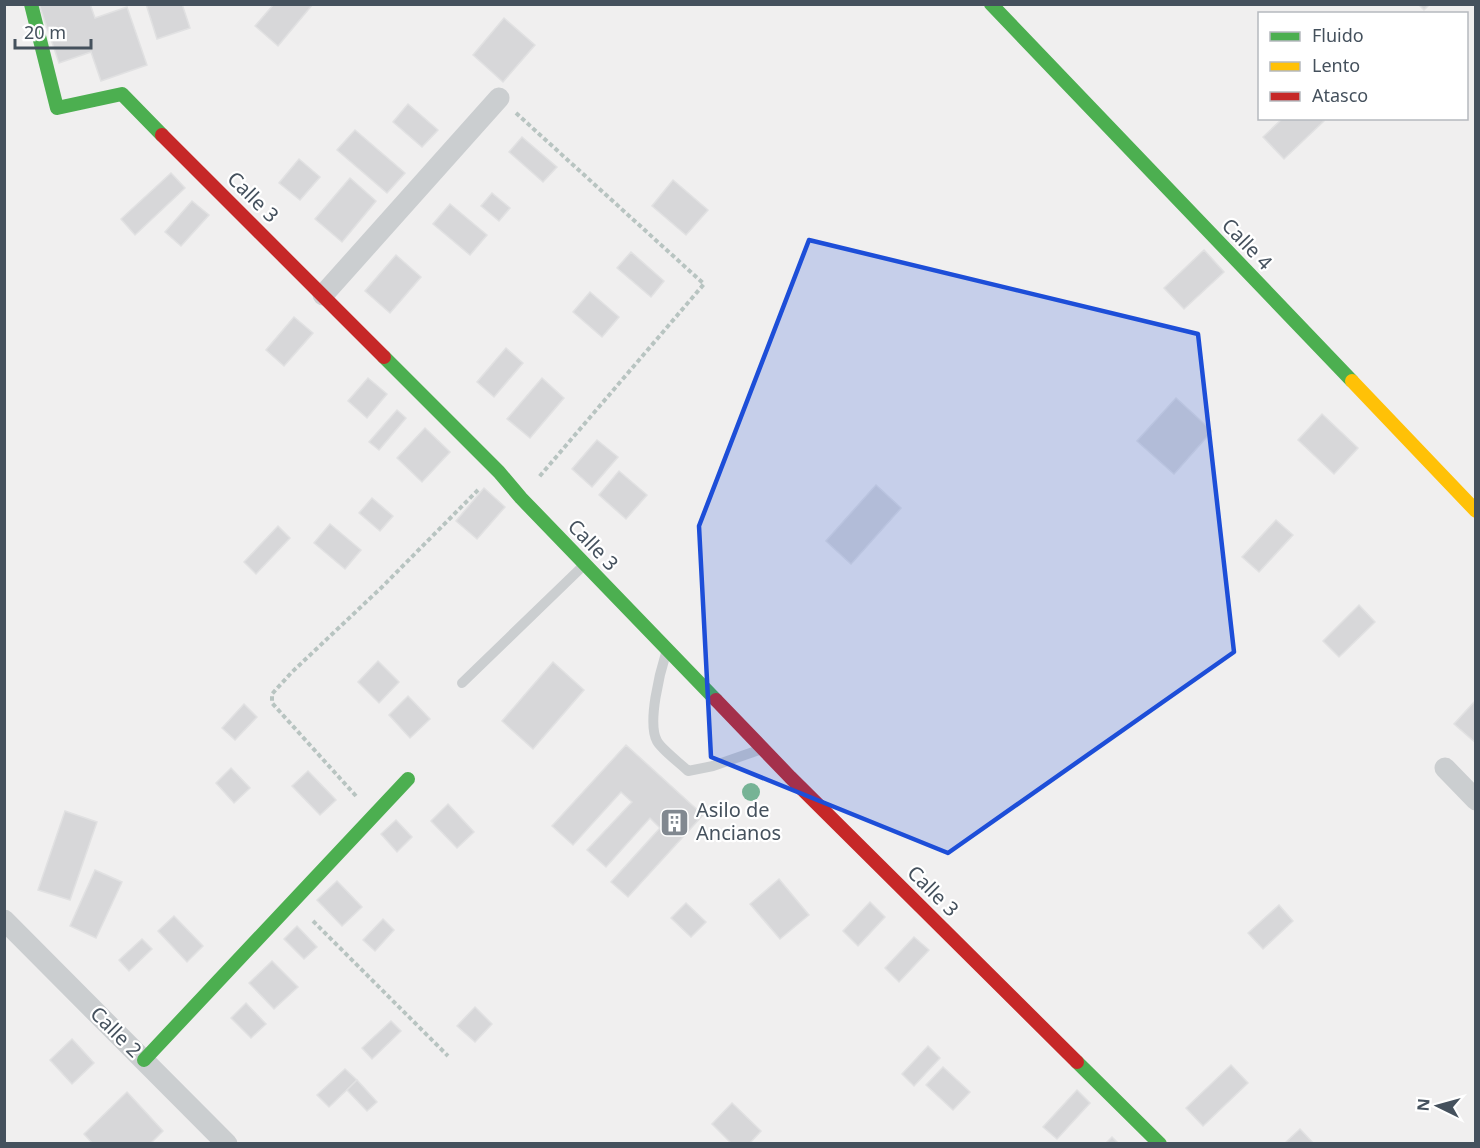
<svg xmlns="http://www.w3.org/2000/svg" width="1480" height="1148" font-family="'Noto Sans',sans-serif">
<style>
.building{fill:#d7d7d9;stroke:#e1e1e2;stroke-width:1.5}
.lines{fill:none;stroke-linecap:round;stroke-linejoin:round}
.path{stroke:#b8c4c1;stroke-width:4;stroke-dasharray:4.5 3;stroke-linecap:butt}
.lane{stroke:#cbced0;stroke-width:10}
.street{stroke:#cbced0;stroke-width:21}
.fast{stroke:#4caf50;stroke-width:14}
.slow{stroke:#ffc107;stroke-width:14}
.jam{stroke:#c62828;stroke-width:14}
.tree{fill:#76b395}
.marked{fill:#1d4ed8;fill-opacity:0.2;stroke:#1d4ed8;stroke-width:4.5;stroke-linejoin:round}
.labels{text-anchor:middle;stroke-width:4.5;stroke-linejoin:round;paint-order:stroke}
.street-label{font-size:20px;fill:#45515d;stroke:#fff}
.poi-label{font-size:20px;fill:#45515d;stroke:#fff;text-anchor:start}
</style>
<rect width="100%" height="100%" fill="#f0efef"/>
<g class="building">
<polygon points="39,4 90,4 95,18 127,7 147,65 101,81 91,52 59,63"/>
<polygon points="146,4 182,4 190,28 157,39"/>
<polygon points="274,4 313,4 278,46 255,26"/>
<polygon points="1418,4 1430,4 1424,10"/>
<polygon points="504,18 535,45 503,82 473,55"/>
<polygon points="408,104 438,130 422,147 393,122"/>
<polygon points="1283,118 1321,118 1324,121 1284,159 1263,137"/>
<polygon points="355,130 405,173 387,193 337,150"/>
<polygon points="522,137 557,167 543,182 509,152"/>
<polygon points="299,159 320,177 300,200 279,183"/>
<polygon points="171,173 185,188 135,235 121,219"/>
<polygon points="350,178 376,201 342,242 315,219"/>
<polygon points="673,180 708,210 686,235 652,206"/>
<polygon points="492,193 510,208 499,221 481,206"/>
<polygon points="192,201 209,215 181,246 165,232"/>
<polygon points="450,204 487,235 470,255 433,224"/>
<polygon points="1204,250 1224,272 1184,309 1164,288"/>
<polygon points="631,252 664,281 651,297 617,268"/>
<polygon points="396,255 421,277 390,313 365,291"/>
<polygon points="590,292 619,317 602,337 573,312"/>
<polygon points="294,317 313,333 284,366 266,350"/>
<polygon points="506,348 523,363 494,397 477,382"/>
<polygon points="368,378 387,394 367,418 348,401"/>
<polygon points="542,378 564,398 530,438 507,419"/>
<polygon points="1176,398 1212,431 1174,474 1137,441"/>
<polygon points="397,410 406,418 379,450 369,442"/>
<polygon points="1322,414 1358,448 1334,474 1298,440"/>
<polygon points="425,428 450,452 422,482 397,458"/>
<polygon points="597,440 618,457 592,487 572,469"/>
<polygon points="619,471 647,495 626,519 599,495"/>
<polygon points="876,485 901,508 851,564 826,541"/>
<polygon points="484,488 505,507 477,539 456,521"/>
<polygon points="372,498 393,516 380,531 359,513"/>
<polygon points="1276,520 1293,535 1259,572 1242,557"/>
<polygon points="330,524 361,550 345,569 314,543"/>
<polygon points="278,526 290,538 256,574 244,562"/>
<polygon points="1359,605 1375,622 1339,657 1323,641"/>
<polygon points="378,661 399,682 379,703 358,682"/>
<polygon points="553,662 584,690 533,749 502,721"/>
<polygon points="408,696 430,719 410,738 389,715"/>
<polygon points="1476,700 1476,743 1454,724"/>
<polygon points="244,704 257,717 235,740 222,728"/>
<polygon points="626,745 703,815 628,897 611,882 660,828 650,818 606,867 587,850 632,802 621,792 573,845 552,826"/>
<polygon points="231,768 250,788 234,803 216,783"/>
<polygon points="308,771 336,800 320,815 292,786"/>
<polygon points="448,804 474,832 457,848 431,821"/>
<polygon points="65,811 97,822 70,900 38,890"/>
<polygon points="396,820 412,837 397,852 381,834"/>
<polygon points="95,870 122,882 96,938 70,926"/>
<polygon points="779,879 809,915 780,939 750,904"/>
<polygon points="337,881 362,907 342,926 317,900"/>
<polygon points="870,902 885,917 858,946 843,931"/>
<polygon points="686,903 706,922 691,937 671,918"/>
<polygon points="1279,905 1293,921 1263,949 1248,933"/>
<polygon points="174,916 203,946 187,962 158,931"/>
<polygon points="383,919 394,930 375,951 363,940"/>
<polygon points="297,926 317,947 304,959 284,939"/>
<polygon points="914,937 929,950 899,982 885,968"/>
<polygon points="142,939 152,949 129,971 119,960"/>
<polygon points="272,961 298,987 274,1009 249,983"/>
<polygon points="246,1003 266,1024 251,1038 231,1018"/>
<polygon points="475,1007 492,1024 475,1042 457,1026"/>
<polygon points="391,1021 401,1031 372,1059 362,1048"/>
<polygon points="72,1039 94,1063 72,1084 50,1060"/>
<polygon points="928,1046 940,1058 914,1086 902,1074"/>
<polygon points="1231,1065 1248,1083 1203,1126 1186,1108"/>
<polygon points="943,1067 970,1092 953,1110 926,1085"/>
<polygon points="345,1069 357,1080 329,1107 317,1095"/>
<polygon points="357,1080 377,1102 367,1111 347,1090"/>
<polygon points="1077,1090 1090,1103 1057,1139 1043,1127"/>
<polygon points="127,1092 163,1131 150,1144 93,1144 84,1134"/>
<polygon points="732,1103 761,1131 749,1144 732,1144 712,1124"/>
<polygon points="1300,1129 1314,1144 1284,1144"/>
<polygon points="1112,1137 1119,1144 1105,1144"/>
</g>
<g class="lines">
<g class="path">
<polyline points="516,113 704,284 539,477"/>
<polyline points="356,796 272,703 272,694 291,673 382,587 478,490"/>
<polyline points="313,921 448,1056"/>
</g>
<g class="lane">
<path d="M666,653C660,672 647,723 657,741C662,750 680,763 688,771L713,766L759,750"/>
<polyline points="462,683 583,566"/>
</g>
<g class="street">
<polyline points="323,295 499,98"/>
<polyline points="1445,768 1476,800"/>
<polyline points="4,920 227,1144"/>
</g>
<g class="fast">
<polyline points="31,4 57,108 122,94 162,135"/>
<polyline points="991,4 1352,381"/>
<polyline points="384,357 499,472 521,498 716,700"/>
<polyline points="144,1060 408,779"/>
<polyline points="1077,1062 1160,1144"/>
</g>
<polyline class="slow" points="1352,381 1476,511"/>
<g class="jam">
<polyline points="162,135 384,357"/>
<polyline points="716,700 790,777 1077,1062"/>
</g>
</g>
<circle class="tree" cx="751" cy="792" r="9"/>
<path class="marked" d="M809,240L1198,334L1234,652L948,853L711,757L699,526Z"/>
<defs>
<symbol id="building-square" viewBox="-11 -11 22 22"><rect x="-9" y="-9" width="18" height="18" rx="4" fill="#818890" stroke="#fff"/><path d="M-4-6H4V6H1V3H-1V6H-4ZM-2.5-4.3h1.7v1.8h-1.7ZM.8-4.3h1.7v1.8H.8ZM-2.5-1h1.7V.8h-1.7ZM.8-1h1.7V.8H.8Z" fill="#fff"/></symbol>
</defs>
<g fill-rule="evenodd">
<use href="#building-square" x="658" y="806" width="33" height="33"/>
</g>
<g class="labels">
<g class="street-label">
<text transform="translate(253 197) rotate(45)" y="7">Calle 3</text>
<text transform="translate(1247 244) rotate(46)" y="7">Calle 4</text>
<text transform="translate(593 545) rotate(46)" y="7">Calle 3</text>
<text transform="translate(933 891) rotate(45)" y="7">Calle 3</text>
<text transform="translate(116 1032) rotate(45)" y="7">Calle 2</text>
</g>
<g class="poi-label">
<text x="696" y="817">Asilo de<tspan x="696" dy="23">Ancianos</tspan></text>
</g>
</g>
<rect width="1480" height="1148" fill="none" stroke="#45515d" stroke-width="12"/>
<rect x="1258" y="12" width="210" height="108" fill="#ffffff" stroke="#b5b9be" stroke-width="1.5"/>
<rect x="1270" y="32" width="30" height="9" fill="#4caf50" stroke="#b5b9be" stroke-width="1.5"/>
<text x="1312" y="42" font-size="18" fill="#45515d">Fluido</text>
<rect x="1270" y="62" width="30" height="9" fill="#ffc107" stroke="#b5b9be" stroke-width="1.5"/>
<text x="1312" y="72" font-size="18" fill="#45515d">Lento</text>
<rect x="1270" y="92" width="30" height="9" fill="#c62828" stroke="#b5b9be" stroke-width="1.5"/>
<text x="1312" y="102" font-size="18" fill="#45515d">Atasco</text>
<g transform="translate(1438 1106) rotate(275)" stroke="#ffffff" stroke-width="4.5" paint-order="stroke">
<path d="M0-4.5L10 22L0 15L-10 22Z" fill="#45515d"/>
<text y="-9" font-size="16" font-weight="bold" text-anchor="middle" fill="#45515d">N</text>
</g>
<path d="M15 39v9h76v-9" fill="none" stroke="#45515d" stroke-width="3"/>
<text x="24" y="39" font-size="18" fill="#45515d" stroke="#ffffff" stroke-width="4.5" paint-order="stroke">20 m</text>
</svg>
